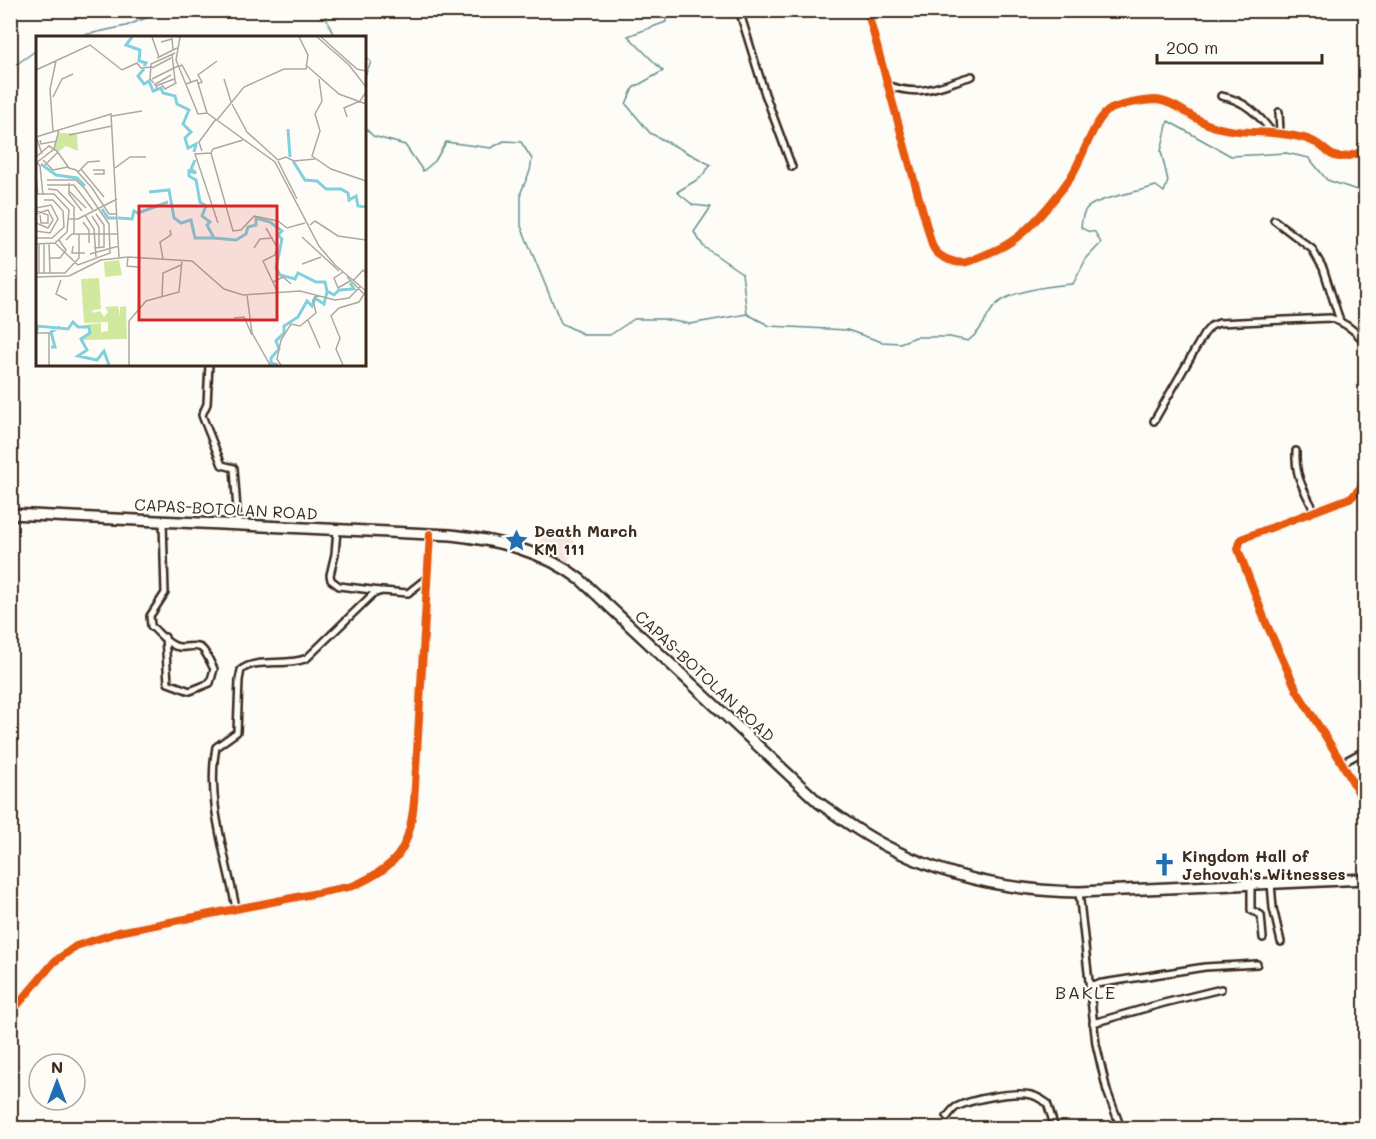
<svg xmlns="http://www.w3.org/2000/svg" width="1376" height="1139" font-family="Mali,sans-serif">
<style>
.built{fill:#f6e4e0}
.lines{fill:none;stroke-linecap:round;stroke-linejoin:round}
.stream{stroke:#658e91;stroke-width:1.5}
.street-casing{stroke:#3b2a1e;stroke-width:10}
.primary-casing{stroke:#3b2a1e;stroke-width:14}
.street{stroke:#fdfcf7;stroke-width:5}
.primary{stroke:#fdfcf7;stroke-width:9}
.cycleway-casing{stroke:#fdfcf7;stroke-width:11}
.cycleway{stroke:#e8590c;stroke-width:8}
.labels{text-anchor:middle;stroke-width:4.5;stroke-linejoin:round;paint-order:stroke}
.street-label{font-size:16px;fill:#3b2a1e;stroke:#fdfcf7}
.poi-label{font-size:16px;font-weight:bold;fill:#3b2a1e;stroke:#fdfcf7;text-anchor:start}
.neighbourhood-label{font-size:18px;letter-spacing:1.5px;fill:#3b2a1e;stroke:#fdfcf7}
.inset-river{fill:none;stroke:#81d0de;stroke-width:3}
.inset-road{fill:none;stroke:#afa8a0;stroke-width:1.5}
.view{fill:#d62828;fill-opacity:0.15;stroke:#d62828;stroke-width:3}
.inset-edge{fill:none;stroke:#3b2a1e;stroke-width:3}
</style>
<rect width="100%" height="100%" fill="#fdfcf7"/>
<filter id="ink" filterUnits="userSpaceOnUse"><feTurbulence type="fractalNoise" baseFrequency=".0167" numOctaves="2"/><feDisplacementMap in="SourceGraphic" scale="12" xChannelSelector="R" yChannelSelector="G"/><feConvolveMatrix kernelMatrix="1 2 1 2 8 2 1 2 1" color-interpolation-filters="sRGB"/></filter>
<g filter="url(#ink)">
<polygon class="built" points="559,533 575,541 568,564 538,550 542,534 554,540"/>
<g class="lines">
<g class="stream">
<polyline points="323,10 332,32 340,38"/>
<path d="M666,10V22L628,36L663,71L633,88L626,104L650,133L711,165L700,178L677,192L693,205L711,207L694,232L704,247L742,273L747,314L770,326L847,330L882,342L900,343L916,337H950L968,341C983,329 983,322 993,308C1007,290 1052,286 1073,284L1086,259L1101,243L1095,232L1087,231L1081,227C1082,220 1082,213 1087,208C1098,198 1138,192 1156,186L1164,192L1168,181L1161,151L1168,121L1231,156L1286,153L1309,158L1327,180L1357,190L1366,202"/>
<polyline points="70,38 126,26 165,10"/>
<polyline points="364,56 371,62 364,77"/>
<polyline points="10,69 38,49"/>
<polyline points="364,127 373,136 405,145 423,171 435,161 446,142 491,148 504,141 521,142 532,159 530,171 521,192 521,226 561,323 585,335 610,335 634,319 662,319 690,324 747,314"/>
<polyline points="1366,619 1366,620"/>
</g>
<defs>
<g id="street">
<polyline points="739,10 765,94 792,167"/>
<path d="M867,10L932,245C937,258 958,266 970,261C981,256 993,252 1004,246C1028,233 1054,201 1070,178C1082,161 1094,117 1111,109C1123,104 1144,100 1156,100C1173,101 1193,119 1210,125C1239,136 1270,129 1299,137C1305,138 1311,140 1316,143C1324,147 1330,157 1339,157C1348,158 1358,153 1366,150"/>
<path d="M887,85C922,98 938,86 972,76"/>
<path d="M1221,96C1244,100 1258,114 1272,132"/>
<polyline points="1279,112 1280,132"/>
<polyline points="1274,220 1312,249 1323,268 1340,321"/>
<polyline points="209,364 207,404 202,415 203,418 222,465 234,468 238,525"/>
<path d="M1154,421L1204,334L1211,326L1219,323L1330,318C1346,323 1356,331 1366,344"/>
<path d="M1296,451C1295,477 1303,488 1314,510"/>
<polyline points="1366,456 1361,487 1352,497 1241,539 1238,549 1266,623 1297,691 1342,763 1366,806"/>
<path d="M163,522L165,593L150,616L151,626C158,632 165,641 173,645C182,651 193,643 201,648C207,652 210,663 214,669L210,683L190,691L168,683L165,637"/>
<polyline points="337,530 335,554 330,575 331,580 339,586 380,591"/>
<polyline points="1342,763 1366,750"/>
<polyline points="1271,883 1273,908 1281,942"/>
<polyline points="1251,884 1251,910 1261,915 1263,938"/>
<polyline points="1079,892 1096,1044 1107,1091 1121,1128"/>
<path d="M236,908C226,856 206,800 216,747L237,732L239,680L241,670C257,657 288,667 307,658L373,594L382,591L408,593L427,578"/>
<polyline points="1090,985 1205,967 1257,964"/>
<path d="M10,1014L54,962L76,946L119,932L353,886C397,866 409,851 414,802L430,534"/>
<polyline points="1093,1023 1164,1003 1221,989"/>
<path d="M947,1117C950,1113 952,1110 956,1107C973,1099 1013,1091 1031,1095C1037,1096 1042,1100 1047,1103L1055,1128"/>
</g>
<path id="primary" d="M10,514L451,535C497,540 544,551 581,580L818,802C843,820 868,838 896,851C953,879 1016,891 1079,892L1366,879"/>
</defs>
<use href="#street" class="street-casing"/>
<use href="#primary" class="primary-casing"/>
<use href="#street" class="street"/>
<use href="#primary" class="primary"/>
<defs>
<g id="cycleway">
<path d="M867,10L932,245C937,258 958,266 970,261C981,256 993,252 1004,246C1028,233 1054,201 1070,178C1082,161 1094,117 1111,109C1123,104 1144,100 1156,100C1173,101 1193,119 1210,125C1239,136 1270,129 1299,137C1305,138 1311,140 1316,143C1324,147 1330,157 1339,157C1348,158 1358,153 1366,150"/>
<polyline points="1366,456 1361,487 1352,497 1241,539 1238,549 1266,623 1297,691 1342,763 1366,806"/>
<path d="M10,1014L54,962L76,946L119,932L353,886C397,866 409,851 414,802L430,534"/>
</g>
</defs>
<use href="#cycleway" class="cycleway-casing"/>
<use href="#cycleway" class="cycleway"/>
</g>
</g>
<defs>
<symbol id="sight-bare" viewBox="-9 -9 18 18"><path d="M0-6L1.8-2.2L6-1.7L2.9 1.2L3.7 5.4L0 3.3L-3.7 5.4L-2.9 1.2L-6-1.7L-1.8-2.2Z" fill="#1f6fb2" stroke="#fdfcf7" stroke-width="2.5" paint-order="stroke"/></symbol>
<symbol id="church-bare" viewBox="-9 -9 18 18"><path d="M-1.2-6h2.4v3.5h3.3v2.4h-3.3V6h-2.4V-.1h-3.3v-2.4h3.3Z" fill="#1f6fb2" stroke="#fdfcf7" stroke-width="2.5" paint-order="stroke"/></symbol>
</defs>
<g fill-rule="evenodd">
<use href="#sight-bare" x="500" y="524" width="33" height="33"/>
<use href="#church-bare" x="1148" y="848" width="33" height="33"/>
</g>
<g class="labels">
<g class="street-label">
<text transform="translate(226 509) rotate(3)" y="6">CAPAS-BOTOLAN ROAD</text>
<text transform="translate(705 676) rotate(43)" y="6">CAPAS-BOTOLAN ROAD</text>
</g>
<g class="poi-label">
<text x="534" y="537">Death March<tspan x="534" dy="18">KM 111</tspan></text>
<text x="1182" y="862">Kingdom Hall of<tspan x="1182" dy="18">Jehovah's Witnesses</tspan></text>
</g>
<g class="neighbourhood-label">
<text x="1086" y="999">BAKLE</text>
</g>
</g>
<g transform="translate(36 36)">
<rect width="330" height="330" fill="#fdfcf7"/>
<path d="M23,97H41L42,115L30,110L22,116L18,113ZM83,224L86,239L69,241L68,226ZM63,242L65,273L57,274L56,277L64,275L68,281L72,276L69,271L82,270L84,280V271L90,270L91,303L46,304L56,294L47,289L65,287V296L72,295V286L48,287L45,243Z" fill="#d1e99f"/>
<path class="inset-river" d="M96,1L90,9L104,14L103,25L110,27L108,30M108,33L102,40L108,48L113,45L117,55L125,52L127,57L139,60L141,68L153,74L147,88L155,96L149,102L152,112L160,108L158,116M252,93L254,121M159,124L155,133L160,137L153,135V140L160,144L164,166L170,170L166,180L174,186L171,189L178,202L200,204L210,198L212,191L220,189V182L234,186L246,195L242,199L246,203L240,232L244,239L259,243L262,237L280,246H289L291,255L298,259L303,254L318,253L314,247M257,125L269,144L281,145L290,153H305L312,157L313,164L320,160L322,170L330,171M5,128L20,139L41,142L49,150M113,156L133,154L138,182L145,187L155,184L159,202H177M66,173L72,182H80M82,182L96,183L98,175L102,177L132,166M0,297L2,290L32,293L37,286L42,291H53L54,297L45,303L51,314L42,320L61,324L68,315L73,329M15,311H19L15,296L24,291M242,329L235,327V322L243,313L240,305L248,297V290L262,281L271,265L276,270L279,262L288,268L291,256"/>
<path class="inset-road" d="M116,1L123,21M144,1L140,24L162,78L171,77L239,126L283,210L299,229L330,255M281,1L313,29L330,51M285,1L321,33L330,35M125,6L136,3L137,13M136,19L139,44M121,22L141,12M271,30L303,58L330,68M142,31L146,29L155,46M116,32L135,22M0,34L54,9L86,34L101,27L105,32L116,31M116,43L142,30M188,43L195,66M283,43L286,65L279,78L284,95L276,120L295,133L330,145M118,47L114,43L115,28L139,17M150,48L161,44L171,77M162,48L166,46L162,39L181,25M118,49L135,39M126,49L129,53L140,47L138,43M121,53L120,50L138,43M17,61L26,43L37,38M196,68L211,96L242,124L250,121L258,125L279,123M76,80L106,75M311,81L308,72L324,65L330,56M181,84L208,51L248,33H270L272,19L263,1M17,95L14,53L20,25M33,99L76,90M0,100L6,118M0,101L75,78L83,221M4,104L5,108L21,105M166,115L163,106L180,83M175,117L197,195L205,194L218,180L242,185L251,192L269,187M0,121L13,110L21,115L33,132L40,134L56,152L73,178H81M7,124L17,134L32,131M0,125L4,130L7,159M242,125L261,163M0,127L18,113L23,94M9,129L22,116M79,132L94,121H110M45,133L52,126L64,125M57,134H68V138H58M42,136L45,133L68,161M0,139L2,158M11,144H40L49,153L73,188L74,217L42,229L19,207M33,147V158L46,175M11,149H38L57,174M12,153L21,154L38,171V198M33,155L50,172M0,158H18L33,174L31,196L19,207L0,208M0,172L15,169L22,183L14,197L0,195M1,175L12,179V187H5L4,179M0,178L12,174L17,184L12,192L0,187M49,179L58,193L60,221M56,180L63,191V212M32,183H42L81,163M47,186L53,194V207M182,187L159,118L175,117L177,113L207,104M274,189L279,185L302,200L330,204M230,192L241,211L239,219L227,225L242,257M266,201L303,235M0,202H16L28,191L27,175L17,164H8M30,204L36,198H82M8,207V238M3,208V237M13,208L14,237M37,210L36,217H49M58,212L68,211V189L60,178M218,212L224,203L237,202M54,218L83,210M92,221L91,230L102,231M14,222H24L30,214L23,204M127,223L124,206L135,199L134,194M266,228L285,221M307,236L298,242L302,252L314,245M0,237H29L43,222V198M0,241L33,240L65,224L92,221L156,225L188,253L207,259L264,255L299,264L313,262L324,251M311,241L329,259M25,244L20,258L31,264M317,245L327,234L330,237M237,246L247,241L255,248M211,259L216,297L234,329M126,261L127,237L145,229M198,282L208,281L216,299M272,284L284,312M0,297H13V329M93,329V285L110,265L143,256L146,224M245,329L241,323L245,304L255,288L264,290L280,277L277,264L281,259M307,329L300,313L304,302L295,280L303,272L323,266L330,255"/>
<path class="view" d="M103,170H241V284H103Z"/>
<rect width="330" height="330" class="inset-edge"/>
</g>
<rect width="1376" height="1139" fill="none" stroke="#fdfcf7" stroke-width="36"/>
<rect x="18" y="18" width="1340" height="1103" fill="none" stroke="#3b2a1e" stroke-width="2" filter="url(#ink)"/>
<g transform="translate(57 1082)"><circle r="28" fill="#fdfcf7" stroke="#afa8a0" stroke-width="1.5"/>
<path d="M0-4.5L10 22L0 15L-10 22Z" fill="#1f6fb2"/>
<text y="-9" font-size="16" font-weight="bold" text-anchor="middle" fill="#3b2a1e">N</text>
</g>
<path d="M1157 54v9h165v-9" fill="none" stroke="#3b2a1e" stroke-width="3"/>
<text x="1166" y="54" font-size="18" fill="#3b2a1e" stroke="#fdfcf7" stroke-width="4.5" paint-order="stroke">200 m</text>
</svg>
